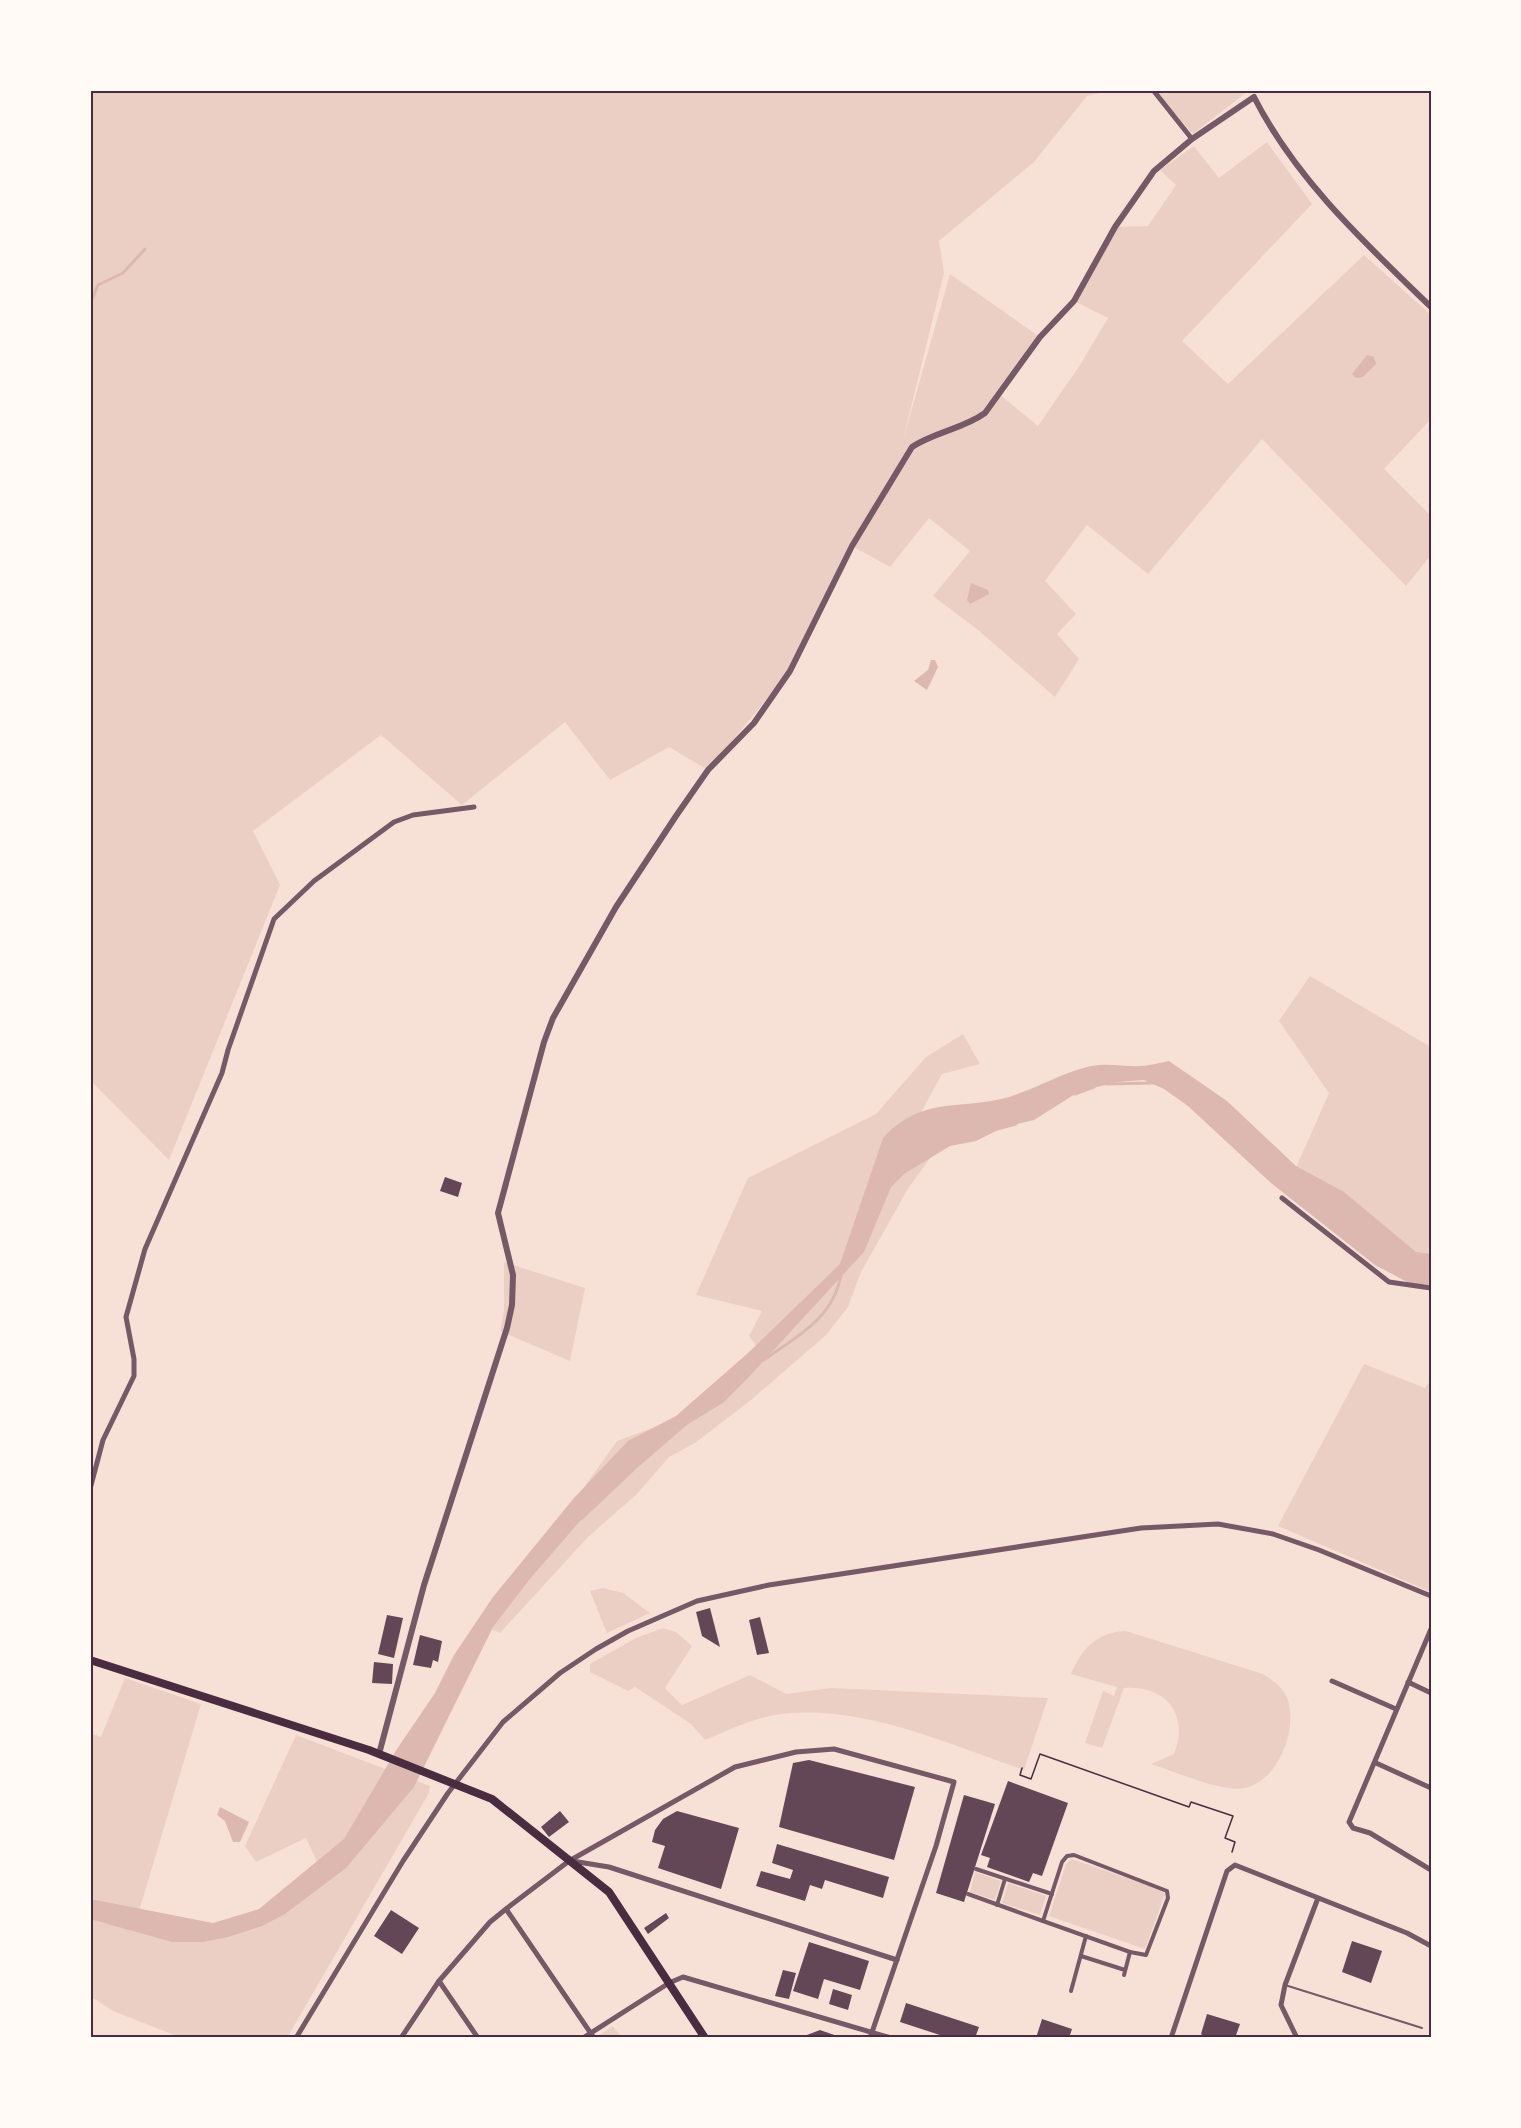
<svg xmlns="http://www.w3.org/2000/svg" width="1521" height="2128" font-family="'Alegreya Sans',sans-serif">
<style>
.green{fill:#ebcfc5}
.water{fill:#dcb8b0}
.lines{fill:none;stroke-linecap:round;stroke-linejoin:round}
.stream{stroke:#dcb8b0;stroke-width:3}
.building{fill:#644757}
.path{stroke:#4a2c40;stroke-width:1.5}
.service{stroke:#755966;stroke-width:2}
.pedestrian{stroke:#755966;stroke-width:4}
.minor{stroke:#755966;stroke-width:5}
.tertiary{stroke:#755966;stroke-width:6}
.secondary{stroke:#4a2c40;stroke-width:8}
.neatline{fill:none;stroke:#4a2c40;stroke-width:2}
</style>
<rect width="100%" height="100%" fill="#f7e1d7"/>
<g class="green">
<polygon points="90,90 1114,90 1087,96 1034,162 939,241 944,273 903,440 950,274 1040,337 999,394 1038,426 1080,365 1108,318 1074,301 1115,227 1148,226 1176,185 1160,170 1194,146 1219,178 1267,142 1312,204 1182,341 1228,384 1364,255 1431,315 1431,419 1384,469 1431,516 1431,555 1406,586 1262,439 1148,574 1087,525 1045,581 1076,614 1057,634 1079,659 1055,697 978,630 933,596 970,551 929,518 890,567 852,546 790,671 708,770 669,747 610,780 565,722 462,805 381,735 253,831 280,885 169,1160 90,1080"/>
<polygon points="1153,90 1249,90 1193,134"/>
<polygon points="1310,976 1431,1047 1431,1270 1288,1186 1329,1093 1279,1021"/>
<polygon points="963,1034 980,1064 942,1074 912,1129 934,1153 909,1187 861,1272 848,1307 826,1335 751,1400 695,1443 669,1457 637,1494 588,1537 500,1633 478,1624 570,1507 617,1441 666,1423 766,1359 749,1336 762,1311 696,1295 748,1178 876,1114 926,1057"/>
<polygon points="504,1262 585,1288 570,1361 500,1331 504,1311"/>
<polygon points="1364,1364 1425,1388 1431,1380 1431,1592 1278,1526"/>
<polygon points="603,1588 623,1593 650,1613 607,1633 590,1591"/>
<path d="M663,1628L676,1632L692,1646L665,1688L682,1705L750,1675L786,1694L831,1688L1048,1698L1024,1770C947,1744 858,1702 775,1715C751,1719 727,1731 705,1740L691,1724L635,1687L628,1691L590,1672V1664L636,1638Z"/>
<path d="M1126,1631L1263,1674C1271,1679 1278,1683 1284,1692C1302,1721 1280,1781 1245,1788C1222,1793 1174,1771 1151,1764L1174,1754C1190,1714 1165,1685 1124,1688L1102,1748L1085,1743L1103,1691L1114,1696L1117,1687L1071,1674C1082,1648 1097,1632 1126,1631Z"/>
<polygon points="125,1678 201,1704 134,1928 240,1930 318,1864 306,1838 256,1862 245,1846 296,1735 430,1786 429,1793 287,2038 182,2038 113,2011 90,1996 90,1733 101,1737"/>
<polygon points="1072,1859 1161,1890 1165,1894 1145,1949 1049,1916 1066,1864"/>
<polygon points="975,1872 1001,1881 995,1900 970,1892"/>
<polygon points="1008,1883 1046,1896 1040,1915 1002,1903"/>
<polygon points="612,2026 623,2038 596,2038"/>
</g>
<g class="water">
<polygon points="1367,355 1374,357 1376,364 1363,377 1356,378 1352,374"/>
<polygon points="971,583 988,590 989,594 970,604 967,600"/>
<polygon points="931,660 935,660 938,667 927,690 914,681 928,670"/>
<path d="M1169,1061L1227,1101L1296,1166L1344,1192L1416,1252L1431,1254V1285L1411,1284L1375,1265L1271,1183L1188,1106L1164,1089L1144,1080L1118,1082L1080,1091L1034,1120L1004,1127L976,1141L950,1146L904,1174L891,1187L864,1252L748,1378L723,1403L688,1424L593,1506L529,1580L493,1627L414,1787L346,1868L285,1914L262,1926L228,1937L203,1942H172L90,1919V1899L213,1923L259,1909L344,1839L397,1749L435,1693L454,1655L493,1597L574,1498L628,1441L676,1416L748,1353L840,1264L883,1138C919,1098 955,1109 1001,1099C1028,1093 1059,1074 1087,1067C1106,1062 1123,1067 1142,1066C1151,1065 1160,1063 1169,1061Z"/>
<polygon points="220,1807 249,1822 240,1842 233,1842 225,1821 217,1815"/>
</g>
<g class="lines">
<g class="stream">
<polyline points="90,304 98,285 123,273 145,249"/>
<polyline points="1106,1084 1153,1083"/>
<polyline points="1075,1094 1094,1087"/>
<polyline points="997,1129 1016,1124"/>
<path d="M764,1360C797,1336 833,1319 841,1275"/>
<polyline points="581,1519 633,1470"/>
</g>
</g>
<g class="building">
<polygon points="445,1177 462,1183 458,1197 440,1191"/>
<polygon points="710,1608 720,1647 702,1636 696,1612"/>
<polygon points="387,1615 403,1618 394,1658 378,1654"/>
<polygon points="760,1617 769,1653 757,1655 749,1620"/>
<polygon points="420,1635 442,1641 438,1662 433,1660 431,1668 413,1665"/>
<polygon points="374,1662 393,1664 392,1684 372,1683"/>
<polygon points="809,1760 915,1787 894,1860 779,1827 793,1763"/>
<polygon points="1008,1781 1068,1803 1042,1876 1033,1873 1029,1882 987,1867 990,1858 981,1855"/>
<polygon points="964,1795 995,1804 964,1902 936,1893"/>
<polygon points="560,1811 569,1822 549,1837 541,1827"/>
<polygon points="677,1811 739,1828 721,1889 658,1868 665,1846 652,1842 655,1830 663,1819"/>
<polygon points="777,1844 889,1877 883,1898 825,1880 822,1889 810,1885 805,1901 756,1886 761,1871 790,1879 793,1870 772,1863"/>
<polygon points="391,1910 419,1928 402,1954 374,1936"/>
<polygon points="666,1913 669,1918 648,1934 644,1928"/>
<polygon points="1352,1941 1382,1951 1371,1983 1342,1972"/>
<polygon points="809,1942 869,1961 860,1990 824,1979 818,1999 793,1991"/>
<polygon points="783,1970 796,1973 789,1999 775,1996"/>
<polygon points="833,1989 852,1995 848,2010 829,2004"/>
<polygon points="906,2003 979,2027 975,2038 949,2038 900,2022"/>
<polygon points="1207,2014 1240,2024 1235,2038 1207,2038 1201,2034"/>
<polygon points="1042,2019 1072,2029 1069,2038 1036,2038"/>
<polygon points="820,2030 843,2038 799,2038"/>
</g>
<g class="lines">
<polyline class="path" points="1022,1768 1020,1775 1031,1779 1040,1754 1189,1807 1191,1802 1233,1816 1225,1838 1235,1842 1232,1852"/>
<polyline class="service" points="1285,1985 1422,2028"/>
<g class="pedestrian">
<polygon points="1074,1855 1167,1891 1168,1898 1146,1955 1130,1952 1043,1921 1062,1862 1067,1856"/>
<polyline points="976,1869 1052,1894"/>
<polyline points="968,1894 1043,1921"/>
<polyline points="997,1905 1005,1879"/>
<polyline points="1081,1956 1125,1970"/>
<polyline points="1124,1975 1130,1952"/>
<polyline points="1071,1991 1086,1936"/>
</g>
<g class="minor">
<polyline points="1153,90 1192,139"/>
<polyline points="1282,1198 1389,1282 1431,1288"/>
<polyline points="90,1489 103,1440 134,1376 134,1359 126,1317 145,1249 222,1073 228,1050 274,919 314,881 394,822 413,815 474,807"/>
<polyline points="1431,1629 1349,1822 1353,1828 1370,1833 1431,1870"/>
<polyline points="1332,1681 1396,1709"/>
<polyline points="1408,1682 1431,1693"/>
<polyline points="1376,1763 1431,1788"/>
<polyline points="572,1861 609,1867 897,1960"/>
<polyline points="506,1909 594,2038"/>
<polyline points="439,1981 478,2038"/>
<polyline points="296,2038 403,1861 448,1793 503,1722 560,1673 596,1649 628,1631 697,1601 769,1585 1141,1528 1218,1524 1273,1534 1319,1550 1431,1596"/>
<polyline points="401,2038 439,1981 490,1922 506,1909 569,1861 735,1767 796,1752 834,1749 954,1782 936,1846 870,2038"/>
<polyline points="583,2038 669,1983 683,1977 891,2038"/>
<polyline points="1171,2038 1227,1871 1235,1865 1407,1933 1431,1946"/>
<polyline points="1297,2038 1281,2005 1285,1985 1318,1898"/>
</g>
<path class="tertiary" d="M379,1754L424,1585L507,1328L512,1305L513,1275L498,1213L544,1042L553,1018L616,907L676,816L708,770L754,723L790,671L852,546L912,447C934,432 963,429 985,413L1040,337L1074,301L1115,227L1154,171L1192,139L1254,97C1296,180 1366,244 1431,307"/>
<polyline class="secondary" points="90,1660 369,1750 492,1799 609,1892 705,2038"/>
</g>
<rect width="1521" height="2128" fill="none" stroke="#fffaf5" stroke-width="183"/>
<rect x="92" y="92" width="1338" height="1944" class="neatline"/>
</svg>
